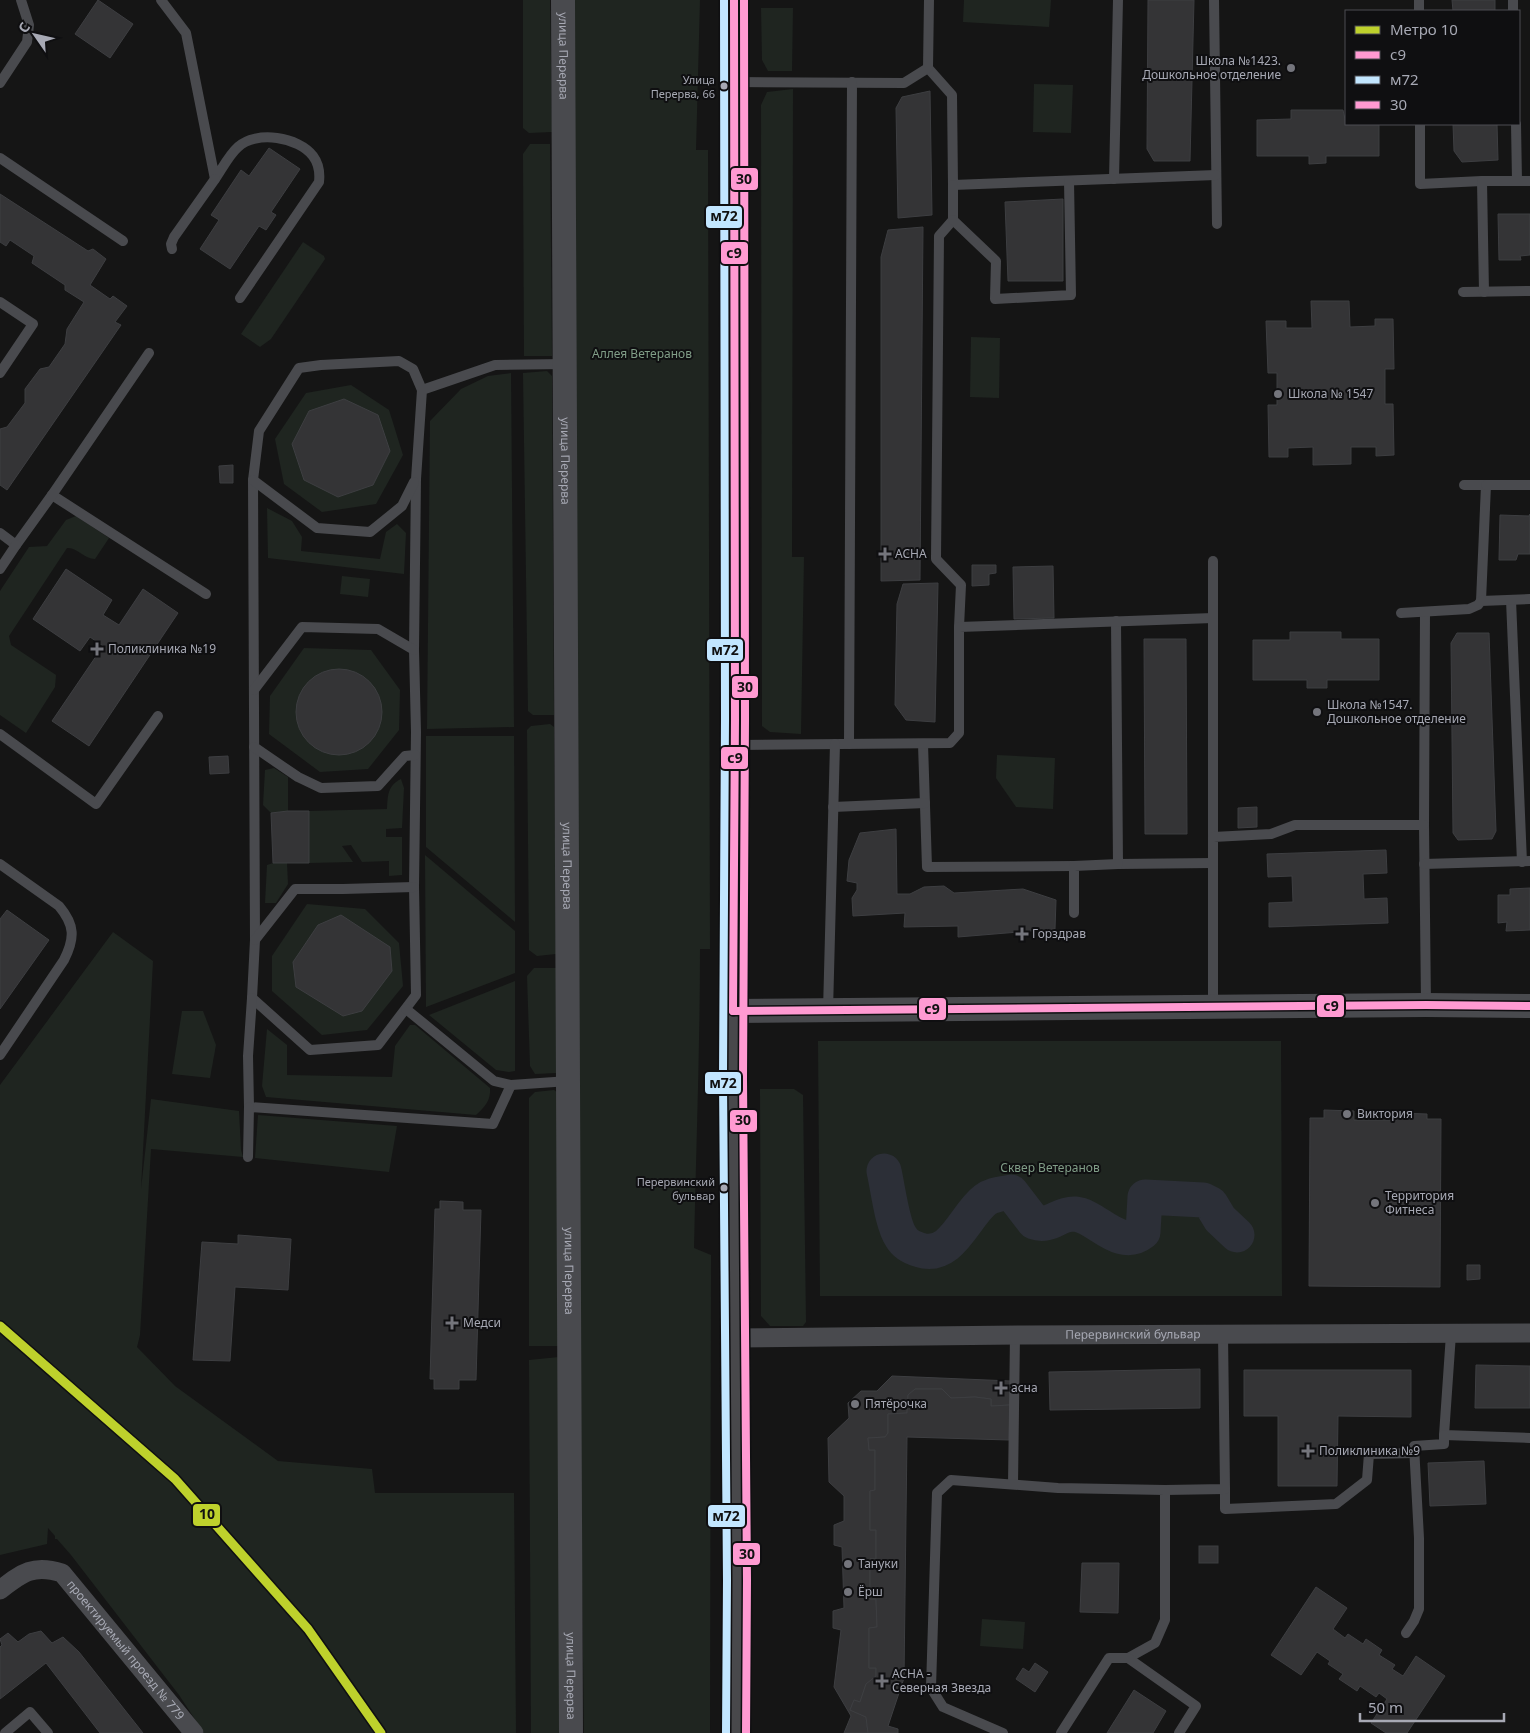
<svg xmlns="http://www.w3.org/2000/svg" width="1530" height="1733" font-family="'Noto Sans',sans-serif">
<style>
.green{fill:#1f2520}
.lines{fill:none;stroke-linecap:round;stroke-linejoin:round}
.river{stroke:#2c2f37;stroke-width:35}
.building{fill:#343436;stroke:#3d3e41}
.service{stroke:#494a4e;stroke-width:10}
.minor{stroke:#494a4e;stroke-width:19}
.tertiary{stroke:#494a4e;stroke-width:24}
.secondary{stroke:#48484b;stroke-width:28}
.bus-1-casing{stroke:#0f0f11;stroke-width:11}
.bus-2-casing{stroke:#0f0f11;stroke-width:11}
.bus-3-casing{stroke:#0f0f11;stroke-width:11}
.bus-1{stroke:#ff9ad2;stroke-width:8}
.bus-2{stroke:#c2e6ff;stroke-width:8}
.bus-3{stroke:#ff9ad2;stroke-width:8}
.metro-1-casing{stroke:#0f0f11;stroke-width:12}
.metro-1{stroke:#bed12c;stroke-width:9}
.poi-dot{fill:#74757c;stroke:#0f0f11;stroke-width:2}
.bus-dot{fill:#a7a9b4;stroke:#0f0f11;stroke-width:2}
.labels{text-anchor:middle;stroke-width:4;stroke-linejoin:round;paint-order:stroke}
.bus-label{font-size:11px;fill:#a7a9b4;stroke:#0f0f11;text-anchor:end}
.street-label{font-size:12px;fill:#a7a9b4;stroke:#0f0f11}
.poi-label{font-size:12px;fill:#a7a9b4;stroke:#0f0f11;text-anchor:start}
.park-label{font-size:12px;fill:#809d87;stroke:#0f0f11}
.line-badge{stroke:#0f0f11;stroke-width:2}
.pale-badge-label{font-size:14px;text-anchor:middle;font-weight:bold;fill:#111}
</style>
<rect width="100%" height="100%" fill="#151515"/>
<g class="green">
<polygon points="523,0 550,0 552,132 529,133 523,128"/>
<path d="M569,0H700L696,150H708L710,949H700C700,1049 696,1148 694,1248L711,1255L710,1733H584L579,1348Z"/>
<polygon points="964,0 1051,0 1049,27 963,22"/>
<polygon points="761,8 793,8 792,71 768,71 762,60"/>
<polygon points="1034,84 1073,85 1071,133 1033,132"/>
<polygon points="793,89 792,557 804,557 801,734 770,732 762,726 761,105 767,92"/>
<polygon points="530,144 550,144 552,356 524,356 523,154"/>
<polygon points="303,242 324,256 325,259 271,339 260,347 241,334"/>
<polygon points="971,337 1000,338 999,398 970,397"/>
<polygon points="547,371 552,376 554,715 533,715 528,711 523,373"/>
<polygon points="511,373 514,727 427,729 430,421 461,389 488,376"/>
<polygon points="351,385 389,410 403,455 376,504 322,512 284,484 275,439 306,393"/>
<polygon points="267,508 292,521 302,537 301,551 380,559 386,532 397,524 406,533 404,574 268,558"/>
<path d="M76,516L109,538L95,559C84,559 77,547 67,548L9,636L11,645L56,675L55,687L26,733L0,715V591L29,547L47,546L66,520Z"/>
<polygon points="342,576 370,579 368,597 340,594"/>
<polygon points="304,648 371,650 400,690 399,730 368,769 320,772 269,734 270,696"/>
<polygon points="550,724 554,727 556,954 537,956 529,950 527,730 531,726"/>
<polygon points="426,736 514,736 515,922 426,847"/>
<polygon points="997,755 1055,758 1053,809 1016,807 996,778"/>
<polygon points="274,768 288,777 288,811 271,813 263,805 265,770"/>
<path d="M401,779L404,788L402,828L386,829V837H402V875L389,876V861L362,862L351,845L342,846L353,862L309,863V811L387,809C388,796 387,786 401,779Z"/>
<polygon points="425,855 515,931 515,973 426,1007"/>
<polygon points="273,863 287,863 288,884 276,903 265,903 267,865"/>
<polygon points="307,904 365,909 399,943 403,986 367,1030 322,1035 272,991 272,956"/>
<polygon points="113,932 153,961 141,1189 151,1099 239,1111 241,1150 243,1157 151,1149 140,1335 137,1347 175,1386 278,1461 372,1469 375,1493 514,1493 516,1733 204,1733 179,1695 71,1555 57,1539 55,1539 55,1536 48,1528 47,1544 0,1555 0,1085"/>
<polygon points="534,968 557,968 557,1073 535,1074 530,1066 527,976"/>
<polygon points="515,981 515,1071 509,1072 496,1070 429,1015"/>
<polygon points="182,1011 203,1011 216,1045 210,1078 172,1074"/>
<path d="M410,1025H415L490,1088C491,1100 485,1107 476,1115L266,1097L262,1086L267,1029L287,1045V1075L392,1077L395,1046Z"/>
<polygon points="818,1041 1281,1041 1282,1296 820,1296"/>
<polygon points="760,1089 794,1089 803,1095 806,1322 803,1326 770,1326 761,1316"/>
<polygon points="554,1090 558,1093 559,1346 529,1346 529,1098 535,1092"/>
<polygon points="258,1115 397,1126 389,1172 255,1158"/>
<polygon points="559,1357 562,1733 531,1733 529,1360"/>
<polygon points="982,1619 1025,1622 1023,1649 980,1646"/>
</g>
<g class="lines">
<path class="river" d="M884,1171C888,1188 892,1224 901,1237C905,1244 913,1248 920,1250C952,1260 965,1215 985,1200C993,1194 1002,1194 1011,1192L1034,1222C1051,1228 1058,1213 1075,1214C1097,1216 1119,1251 1143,1232L1145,1197L1203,1200L1211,1204L1220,1219L1237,1235"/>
</g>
<g class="building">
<polygon points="98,0 133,24 110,58 75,34"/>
<polygon points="1148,0 1194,0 1190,161 1154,161 1147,149"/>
<polygon points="1452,0 1495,0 1495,11 1453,11"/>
<polygon points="930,91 932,215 898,218 896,108 902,97"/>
<polygon points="1291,110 1343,110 1346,124 1379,124 1379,156 1326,156 1326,163 1309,164 1309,156 1257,156 1257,120 1291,119"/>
<polygon points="1453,124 1497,124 1498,160 1462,162 1454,151"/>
<polygon points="269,148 300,169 271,212 276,215 266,230 259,226 230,269 200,249 219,220 211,215 241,170 249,176"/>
<polygon points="0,194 88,251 93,249 106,259 90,285 110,299 113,296 127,306 115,322 121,325 7,490 0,485 0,429 7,427 25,403 25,389 40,369 49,367 65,344 67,329 84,302 65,290 65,285 32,263 34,256 10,240 6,246 0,242"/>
<polygon points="1063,199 1063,281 1008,281 1005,202"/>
<polygon points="1498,214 1530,214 1530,255 1520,256 1521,260 1499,260"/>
<polygon points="923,227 920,580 881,581 881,257 888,230"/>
<polygon points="1311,301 1349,301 1350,327 1375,326 1375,319 1393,319 1394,369 1385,369 1385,404 1393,404 1394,455 1376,456 1376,447 1351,447 1351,464 1313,465 1313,447 1288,448 1288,457 1269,457 1268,405 1277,405 1277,373 1268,373 1266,321 1286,321 1286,328 1312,328"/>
<polygon points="344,399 378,415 390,451 373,485 338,497 304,480 292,444 309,411"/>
<polygon points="233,465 233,483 220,483 219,466"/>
<polygon points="1530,514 1530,554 1518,554 1516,560 1499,560 1500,515 1529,516"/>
<polygon points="972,565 996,565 996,573 989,574 989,585 972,586"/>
<polygon points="1053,566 1054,618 1014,619 1013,567"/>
<polygon points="66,569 112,600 103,615 119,625 143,589 178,613 89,746 52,721 103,646 90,637 80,651 33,619"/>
<polygon points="938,583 935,722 906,720 895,705 897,604 903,584"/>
<polygon points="1290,632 1341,632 1341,639 1379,639 1379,680 1327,680 1327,688 1307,688 1307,680 1253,680 1253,640 1290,640"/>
<polygon points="1457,633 1489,633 1496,831 1492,839 1458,840 1453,833 1451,643"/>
<polygon points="1144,639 1186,639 1187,834 1145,834"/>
<circle cx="339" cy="712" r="43"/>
<polygon points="228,756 229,773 210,774 209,757"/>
<polygon points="1257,807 1257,827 1238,828 1238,808"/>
<polygon points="288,811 309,811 309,863 273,863 271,813"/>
<polygon points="896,829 897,894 910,894 924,887 944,886 954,893 1023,889 1056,900 1055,929 958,937 958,926 904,927 905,913 853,916 852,898 857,890 857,883 847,881 849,860 860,833"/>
<polygon points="1386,850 1387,873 1363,874 1364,899 1387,898 1388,923 1269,927 1269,903 1293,902 1292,876 1268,877 1267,854"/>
<polygon points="1530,888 1530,930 1506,931 1507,922 1498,923 1498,895 1510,895 1510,889"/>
<polygon points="7,910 49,940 0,1009 0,919"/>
<polygon points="341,915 390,947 392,971 362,1011 343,1016 296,987 293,962 318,925"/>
<polygon points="1324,1110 1354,1111 1354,1120 1397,1120 1397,1113 1427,1114 1427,1119 1441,1119 1440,1287 1309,1286 1310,1118 1324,1118"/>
<polygon points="440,1201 463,1202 463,1210 481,1210 476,1380 459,1380 459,1389 434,1389 434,1379 430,1379 435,1209 440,1209"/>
<polygon points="238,1235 291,1239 288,1290 235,1287 230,1361 193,1360 202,1242 238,1244"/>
<polygon points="1467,1265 1480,1265 1480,1279 1467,1280"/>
<polygon points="1476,1365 1530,1366 1530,1408 1475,1408"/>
<polygon points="1200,1369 1200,1408 1050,1410 1049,1372"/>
<polygon points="1244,1370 1411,1370 1411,1417 1338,1416 1337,1486 1278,1486 1278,1416 1244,1416"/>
<polygon points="892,1376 1011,1381 1010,1405 991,1406 991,1399 975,1397 951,1398 942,1389 915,1389 908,1395 907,1413 888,1414 888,1433 885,1437 868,1438 869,1450 875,1450 875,1490 870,1491 870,1530 876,1530 876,1559 870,1559 870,1599 876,1599 877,1627 869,1628 869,1668 876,1668 876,1676 866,1684 860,1702 854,1700 850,1710 866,1717 868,1733 844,1733 851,1716 834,1687 841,1630 833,1628 833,1611 844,1608 842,1547 834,1545 834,1525 844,1521 844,1496 829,1482 828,1438 849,1418 848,1403 861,1391 877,1391"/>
<polygon points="915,1389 942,1389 951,1398 975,1397 991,1399 991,1406 1010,1405 1009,1440 907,1437 904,1678 888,1726 898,1729 898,1733 868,1733 866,1717 850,1710 854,1700 860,1702 866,1684 876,1676 876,1668 869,1668 869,1628 877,1627 876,1599 870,1599 870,1559 876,1559 876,1530 870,1530 870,1491 875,1490 875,1450 869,1450 868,1438 885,1437 888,1433 888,1414 907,1413 908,1395"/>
<polygon points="1484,1461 1486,1504 1430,1506 1428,1463"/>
<rect x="1199" y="1546" width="19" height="17"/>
<polygon points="1082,1563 1119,1563 1118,1613 1080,1612"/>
<polygon points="1316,1587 1347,1608 1333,1629 1345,1638 1348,1634 1363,1644 1366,1639 1382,1650 1379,1655 1395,1665 1392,1669 1403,1676 1416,1656 1445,1676 1407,1733 1386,1733 1371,1723 1387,1699 1379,1693 1376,1697 1360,1686 1357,1691 1339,1679 1343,1674 1328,1664 1330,1661 1317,1652 1301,1675 1271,1655"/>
<polygon points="41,1631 52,1643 63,1637 79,1652 143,1733 100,1733 46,1663 0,1699 0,1647 2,1645 0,1639 8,1633 18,1642 29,1634"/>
<polygon points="1035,1663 1048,1672 1035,1692 1016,1679 1023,1668 1029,1672"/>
<polygon points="1134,1690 1166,1711 1153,1733 1107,1733"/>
</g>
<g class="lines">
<g class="service">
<path d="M161,0L186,33L215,179C222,169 229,155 238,147C256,130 299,137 313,156C319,164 320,173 319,182L240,298"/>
<polyline points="1214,0 1217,224"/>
<polyline points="1419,0 1419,11"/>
<polyline points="1513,0 1513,11"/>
<polyline points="928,68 952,95 953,185 1216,175"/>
<polyline points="734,82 904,83 928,68 929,0"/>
<polyline points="0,83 27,42 29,25 21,0"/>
<polyline points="1420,124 1420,184 1482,181"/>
<polyline points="1516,124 1517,181"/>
<polyline points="0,158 123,241"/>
<polyline points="1114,179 1118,0"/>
<polyline points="953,185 953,220 939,236 936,559 961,585 959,627"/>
<polyline points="953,220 996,261 995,299 1071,295 1069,181"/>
<polyline points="172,249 171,244 174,237 215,179"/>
<polyline points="1463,292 1530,291"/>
<polyline points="1484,292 1482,181 1530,181"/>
<polyline points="0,302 33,324 0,373"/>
<polyline points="422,390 416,479 414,650 416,732 414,887 416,995 378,1045 310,1050 252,998 255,940 253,480 259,431 299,368 321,365 399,361 413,369 422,390 495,365 565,364"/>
<polyline points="253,480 317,528 370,532 402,506 414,482"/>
<polyline points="1464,485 1486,485 1481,601"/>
<polyline points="1486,485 1530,485"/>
<polyline points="52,495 206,594"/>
<polyline points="0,533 16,545 52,495 149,353"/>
<polyline points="0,569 16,545"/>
<polyline points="1511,600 1522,862"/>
<polyline points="1425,612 1424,825 1426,1005"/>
<polyline points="1401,613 1469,609 1478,605 1481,601 1530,599"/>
<polyline points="1116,621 1118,864 1213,863"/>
<polyline points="254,690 302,627 378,629 414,650"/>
<polyline points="0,734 96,804 158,716"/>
<polyline points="849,744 852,82"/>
<polyline points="923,744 927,867 1074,866"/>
<polyline points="735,745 950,743 959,733 959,627 1213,618"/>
<polyline points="254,747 298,777 321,788 378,786 405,756 415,755"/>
<polyline points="833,807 925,803"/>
<polyline points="1213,837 1213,561"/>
<path d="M0,864L59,906C75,925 75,938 64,960L0,1055"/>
<polyline points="1424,864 1530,861"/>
<polyline points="1074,913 1074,866 1118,864"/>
<polyline points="255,940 295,889 343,889 414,887"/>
<polyline points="252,998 248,1056 249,1107 493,1124 511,1085"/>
<polyline points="1213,1008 1213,837 1271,834 1295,825 1424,825"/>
<polyline points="406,1009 494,1081 511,1085 569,1081"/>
<polyline points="828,1011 835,744"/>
<polyline points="248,1157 249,1107"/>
<polyline points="1451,1334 1444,1435 1530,1438"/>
<polyline points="1013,1484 1015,1335"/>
<polyline points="1225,1489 1225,1509 1336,1504 1367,1480 1369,1454 1414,1453"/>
<polyline points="1165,1490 1225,1489 1223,1334"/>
<polyline points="1406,1633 1414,1621 1419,1609 1419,1538 1414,1446 1444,1444 1444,1435"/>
<polyline points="5,1733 30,1712 48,1733"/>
<polyline points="1003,1733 943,1707 931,1688 937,1493 951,1480 1058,1488 1165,1490 1165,1620 1155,1643 1128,1658"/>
<polyline points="1061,1733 1109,1658 1128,1658 1196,1706 1179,1733"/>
</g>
<g class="minor">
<path id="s1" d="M734,1338L1024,1335L1530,1333"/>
<path id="s2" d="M0,1590C22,1573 33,1564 62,1573L194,1733"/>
</g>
<g class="tertiary">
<path id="s3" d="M563,0L571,1733"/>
<polyline points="733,1011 1426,1005 1530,1006"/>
</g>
<polyline class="secondary" points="734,0 735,719 733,1079 737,1580 736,1733"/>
<defs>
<g id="bus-1">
<polyline points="733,1011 735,719 734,0"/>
<polyline points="733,1011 1426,1005 1530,1006"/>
</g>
<polyline id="bus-2" points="724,0 725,719 723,1079 727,1580 726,1733"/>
<polyline id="bus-3" points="744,0 745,719 743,1079 747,1580 746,1733"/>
</defs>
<use href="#bus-1" class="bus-1-casing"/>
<use href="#bus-2" class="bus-2-casing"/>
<use href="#bus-3" class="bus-3-casing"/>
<use href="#bus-1" class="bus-1"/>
<use href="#bus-2" class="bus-2"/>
<use href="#bus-3" class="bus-3"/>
<defs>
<polyline id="metro-1" points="0,1326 175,1479 308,1629 381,1733"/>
</defs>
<use href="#metro-1" class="metro-1-casing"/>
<use href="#metro-1" class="metro-1"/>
</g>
<g class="poi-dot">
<circle cx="1291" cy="68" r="5"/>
<circle cx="1278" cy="394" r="5"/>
<path d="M882.5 546.5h5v5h5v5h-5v5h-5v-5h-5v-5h5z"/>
<path d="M94.5 641.5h5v5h5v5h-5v5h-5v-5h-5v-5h5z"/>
<circle cx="1317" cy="712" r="5"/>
<path d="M1019.5 926.5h5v5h5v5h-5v5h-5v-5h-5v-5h5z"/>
<circle cx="1347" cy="1114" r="5"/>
<circle cx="1375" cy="1203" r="5"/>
<path d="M449.5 1315.5h5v5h5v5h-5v5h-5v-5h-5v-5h5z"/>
<path d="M998.5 1380.5h5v5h5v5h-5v5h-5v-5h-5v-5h5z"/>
<circle cx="855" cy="1404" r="5"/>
<path d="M1305.5 1443.5h5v5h5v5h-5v5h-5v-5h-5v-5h5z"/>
<circle cx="848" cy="1564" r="5"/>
<circle cx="848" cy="1592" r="5"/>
<path d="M879.5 1673.5h5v5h5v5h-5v5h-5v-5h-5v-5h5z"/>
</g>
<g class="bus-dot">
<circle cx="724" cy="86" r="4.5"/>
<circle cx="724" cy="1188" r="4.5"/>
</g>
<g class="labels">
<g class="bus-label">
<text x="715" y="84">Улица<tspan x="715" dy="14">Перерва, 66</tspan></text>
<text x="715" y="1186">Перервинский<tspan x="715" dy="14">бульвар</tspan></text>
</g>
<g class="street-label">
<text dy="4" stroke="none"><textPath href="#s3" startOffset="56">улица Перерва</textPath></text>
<text dy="4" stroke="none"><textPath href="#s3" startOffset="461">улица Перерва</textPath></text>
<text dy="4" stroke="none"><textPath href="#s3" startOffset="866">улица Перерва</textPath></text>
<text dy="4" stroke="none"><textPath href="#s3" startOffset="1271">улица Перерва</textPath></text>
<text dy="4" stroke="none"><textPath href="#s1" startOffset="399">Перервинский бульвар</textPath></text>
<text dy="4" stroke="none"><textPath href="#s2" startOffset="168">проектируемый проезд № 779</textPath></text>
<text dy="4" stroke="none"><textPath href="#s3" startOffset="1676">улица Перерва</textPath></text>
</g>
<g class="poi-label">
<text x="1281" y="65" text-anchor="end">Школа №1423.<tspan x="1281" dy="14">Дошкольное отделение</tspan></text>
<text x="1288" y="398">Школа № 1547</text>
<text x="895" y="558">АСНА</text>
<text x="108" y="653">Поликлиника №19</text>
<text x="1327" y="709">Школа №1547.<tspan x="1327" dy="14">Дошкольное отделение</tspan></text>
<text x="1032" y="938">Горздрав</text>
<text x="1357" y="1118">Виктория</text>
<text x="1385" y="1200">Территория<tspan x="1385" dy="14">Фитнеса</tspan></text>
<text x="463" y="1327">Медси</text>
<text x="1011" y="1392">асна</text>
<text x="865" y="1408">Пятёрочка</text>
<text x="1319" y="1455">Поликлиника №9</text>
<text x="858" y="1568">Тануки</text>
<text x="858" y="1596">Ёрш</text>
<text x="892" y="1678">АСНА -<tspan x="892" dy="14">Северная Звезда</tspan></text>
</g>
<g class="park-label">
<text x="642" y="358">Аллея Ветеранов</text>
<text x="1050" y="1172">Сквер Ветеранов</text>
</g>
</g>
<g class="line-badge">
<rect x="730" y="167" width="29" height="24" rx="5" fill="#ff9ad2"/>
<rect x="705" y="205" width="38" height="24" rx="5" fill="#c2e6ff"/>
<rect x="720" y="241" width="29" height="24" rx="5" fill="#ff9ad2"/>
<rect x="706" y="638" width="38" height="24" rx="5" fill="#c2e6ff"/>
<rect x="731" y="675" width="28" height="24" rx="5" fill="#ff9ad2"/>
<rect x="720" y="746" width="29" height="24" rx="5" fill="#ff9ad2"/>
<rect x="1316" y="994" width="29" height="24" rx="5" fill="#ff9ad2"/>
<rect x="918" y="997" width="29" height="24" rx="5" fill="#ff9ad2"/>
<rect x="704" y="1071" width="38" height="24" rx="5" fill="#c2e6ff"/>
<rect x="729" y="1109" width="29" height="24" rx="5" fill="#ff9ad2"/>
<rect x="192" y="1503" width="29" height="24" rx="5" fill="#bed12c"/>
<rect x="707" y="1504" width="39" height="24" rx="5" fill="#c2e6ff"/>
<rect x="732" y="1542" width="29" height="24" rx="5" fill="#ff9ad2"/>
</g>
<g class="pale-badge-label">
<text x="744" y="184">30</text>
<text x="724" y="221">м72</text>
<text x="734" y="258">с9</text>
<text x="725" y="655">м72</text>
<text x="745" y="692">30</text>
<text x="735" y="763">с9</text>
<text x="1331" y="1011">с9</text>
<text x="932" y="1014">с9</text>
<text x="723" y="1088">м72</text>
<text x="743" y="1125">30</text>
<text x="207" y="1519">10</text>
<text x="726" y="1521">м72</text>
<text x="747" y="1559">30</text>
</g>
<rect x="1345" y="10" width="175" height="115" fill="#0f0f11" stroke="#4c4d52"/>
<rect x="1355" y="26" width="25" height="8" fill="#bed12c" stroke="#4c4d52"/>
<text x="1390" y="35" font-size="15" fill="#a7a9b4">Метро 10</text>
<rect x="1355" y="51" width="25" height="8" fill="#ff9ad2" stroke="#4c4d52"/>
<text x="1390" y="60" font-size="15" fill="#a7a9b4">с9</text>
<rect x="1355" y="76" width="25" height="8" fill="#c2e6ff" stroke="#4c4d52"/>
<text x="1390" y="85" font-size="15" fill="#a7a9b4">м72</text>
<rect x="1355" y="101" width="25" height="8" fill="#ff9ad2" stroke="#4c4d52"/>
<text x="1390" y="110" font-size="15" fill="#a7a9b4">30</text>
<g transform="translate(35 35) rotate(304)" stroke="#0f0f11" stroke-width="4" paint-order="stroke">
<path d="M0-4L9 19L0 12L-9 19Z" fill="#a7a9b4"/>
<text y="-8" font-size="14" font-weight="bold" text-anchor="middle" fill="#a7a9b4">С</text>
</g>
<path d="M1360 1713v8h144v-8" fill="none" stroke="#a7a9b4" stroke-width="2.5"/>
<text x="1368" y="1713" font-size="15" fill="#a7a9b4" stroke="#0f0f11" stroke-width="4" paint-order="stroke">50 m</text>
</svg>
